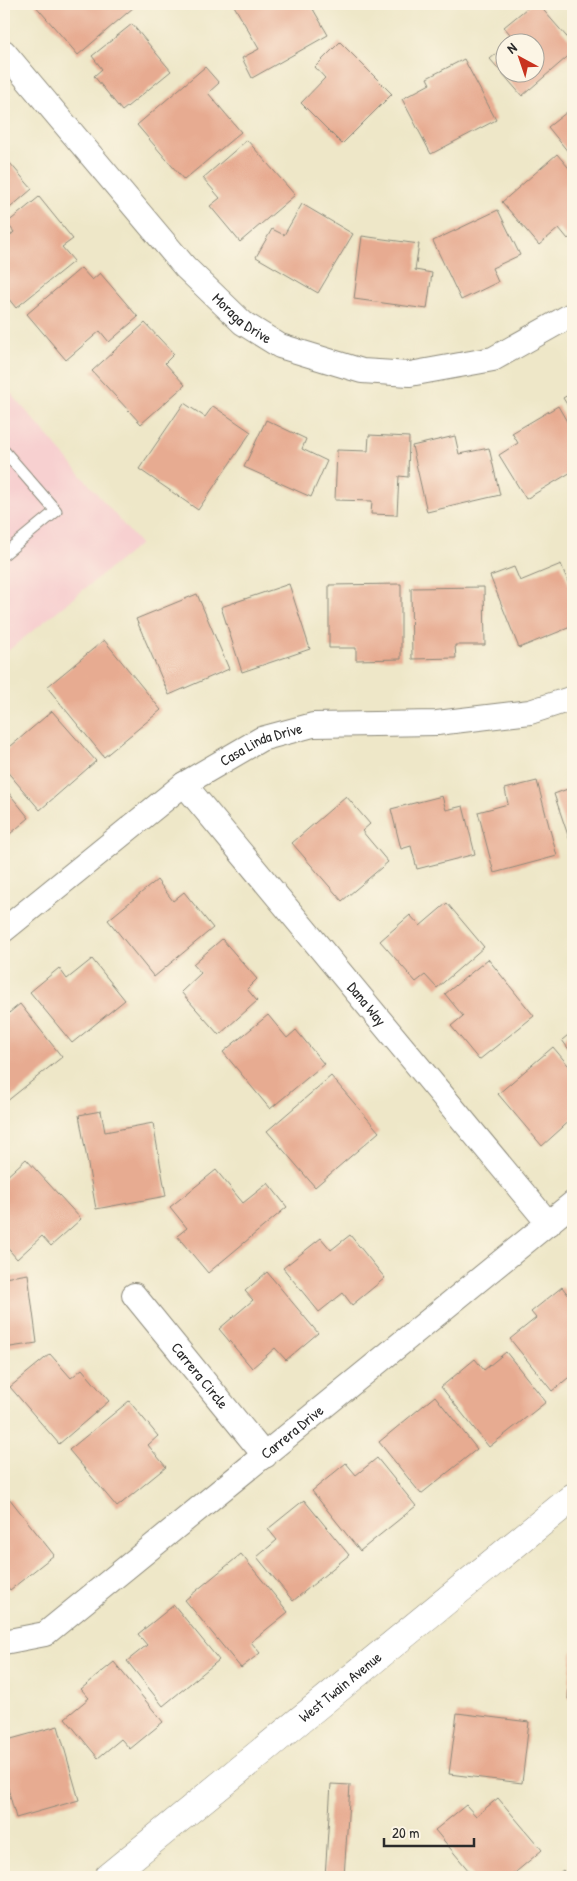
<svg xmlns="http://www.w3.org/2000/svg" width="577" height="1881" font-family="'Patrick Hand',sans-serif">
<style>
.built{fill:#f7d0d0}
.building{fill:#e7ab91}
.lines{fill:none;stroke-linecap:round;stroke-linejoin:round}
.service-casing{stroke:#8c897a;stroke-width:13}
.minor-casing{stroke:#8c897a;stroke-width:26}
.tertiary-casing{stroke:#8c897a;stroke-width:29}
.service{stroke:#fff;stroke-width:11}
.minor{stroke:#fff;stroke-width:24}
.tertiary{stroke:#fff;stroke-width:28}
.labels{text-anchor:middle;stroke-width:5;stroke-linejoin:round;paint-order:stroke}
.street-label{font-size:15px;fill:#2b2b2b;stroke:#fcf5e5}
</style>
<rect width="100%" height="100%" fill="#fcf5e5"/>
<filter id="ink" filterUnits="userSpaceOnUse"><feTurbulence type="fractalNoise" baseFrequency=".02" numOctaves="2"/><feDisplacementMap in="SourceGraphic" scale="10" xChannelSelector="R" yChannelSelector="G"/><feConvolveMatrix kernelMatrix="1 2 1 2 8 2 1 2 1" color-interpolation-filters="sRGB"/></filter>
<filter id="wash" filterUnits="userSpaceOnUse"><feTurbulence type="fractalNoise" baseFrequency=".0096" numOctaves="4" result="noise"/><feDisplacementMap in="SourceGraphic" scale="20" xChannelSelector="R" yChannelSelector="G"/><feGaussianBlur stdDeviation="1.12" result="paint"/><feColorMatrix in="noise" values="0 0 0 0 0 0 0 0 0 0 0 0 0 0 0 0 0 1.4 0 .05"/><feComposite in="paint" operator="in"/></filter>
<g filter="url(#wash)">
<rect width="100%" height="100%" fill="#eee7c8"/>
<polygon class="built" points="4,385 140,544 4,654"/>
<g id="blocks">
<g class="building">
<polygon points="34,4 131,4 134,7 78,55"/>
<polygon points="233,4 310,4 328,35 252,78 242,58 259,49"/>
<polygon points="532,4 538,4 573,44 573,52 522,96 490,59 504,47 504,72 534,72 534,42 510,42 514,39 504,27"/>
<polygon points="132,24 171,71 122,111 94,76 102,69 92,56"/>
<polygon points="340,42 392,94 342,144 301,103 325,78 315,67"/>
<polygon points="464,59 496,120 431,154 402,99 430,84 427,78"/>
<polygon points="205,67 219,83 208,93 241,132 184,180 137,125"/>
<polygon points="567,112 573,120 573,158 548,127"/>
<polygon points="247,140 295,195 240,242 210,206 220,198 203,178"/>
<polygon points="557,154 573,173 573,234 568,239 559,228 539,245 502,202"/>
<polygon points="4,156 32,189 4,213"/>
<polygon points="39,197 73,239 62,247 74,261 16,308 4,293 4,262 6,260 4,258 4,241 14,232 7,223"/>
<polygon points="302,204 353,234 318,293 256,257 272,229 284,235"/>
<polygon points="498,210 520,255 492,268 498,282 461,300 433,241"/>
<polygon points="362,236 419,244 415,270 432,273 427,309 354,299"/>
<polygon points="81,268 92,280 100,273 138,317 109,342 100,331 66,360 27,314"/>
<polygon points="145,323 174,354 165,363 185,385 141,424 92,371"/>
<polygon points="573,392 573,414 563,398"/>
<polygon points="184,403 205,417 213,406 251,432 198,510 139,469"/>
<polygon points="558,406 573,432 573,471 526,499 499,455 518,443 512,433"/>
<polygon points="266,420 306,439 302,449 327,461 311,497 244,467"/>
<polygon points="369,435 409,437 408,477 399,476 397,515 371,514 372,501 335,500 337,450 368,451"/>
<polygon points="455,436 459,454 489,448 500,495 427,512 412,446"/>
<polygon points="561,564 573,595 573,626 519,648 490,576 514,567 520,581"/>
<polygon points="289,584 310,649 242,672 221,607"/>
<polygon points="401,584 401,659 356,660 356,648 329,648 329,585"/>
<polygon points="484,587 485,645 455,645 456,658 412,659 411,588"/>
<polygon points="197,594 229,669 169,695 136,619"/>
<polygon points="104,640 161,710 104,757 47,687"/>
<polygon points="52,711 96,761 40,810 4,768 4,752"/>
<polygon points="537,781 557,856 494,873 478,812 508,804 505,789"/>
<polygon points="4,787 29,818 4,839"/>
<polygon points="573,787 573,850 554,794"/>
<polygon points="346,796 370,824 362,831 388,862 342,901 292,843"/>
<polygon points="442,796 446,810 463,806 475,854 417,869 411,846 401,849 391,809"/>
<polygon points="157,880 173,901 184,892 213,928 154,977 108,920"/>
<polygon points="447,903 484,947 437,988 425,975 416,982 380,941 410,915 420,926"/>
<polygon points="222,939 257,979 247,989 257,1001 219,1035 181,992 201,973 193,964"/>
<polygon points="92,959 125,1000 72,1043 30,992 59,968 67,979"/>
<polygon points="488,959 534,1016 479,1060 451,1026 463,1016 445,994"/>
<polygon points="20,1004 62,1057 6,1102 4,1099 4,1017"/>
<polygon points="268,1015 287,1038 296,1030 324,1064 270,1109 223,1052"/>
<polygon points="573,1031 573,1055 562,1040"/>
<polygon points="553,1047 573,1071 573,1118 542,1146 498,1094"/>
<polygon points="331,1076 379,1132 315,1187 267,1131"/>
<polygon points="101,1111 105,1132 153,1123 166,1196 96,1209 79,1115"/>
<polygon points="26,1159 81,1219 51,1246 42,1236 17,1259 4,1244 4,1179"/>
<polygon points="216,1170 243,1203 268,1183 287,1207 208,1273 177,1236 187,1228 170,1207"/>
<polygon points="350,1235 385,1278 352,1305 343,1293 319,1312 283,1268 321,1238 331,1250"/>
<polygon points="267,1272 318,1333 286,1360 275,1348 252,1368 219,1329 253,1300 245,1291"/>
<polygon points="28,1274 37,1343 4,1348 4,1278"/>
<polygon points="562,1287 573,1301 573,1374 552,1391 510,1339 536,1318 531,1312"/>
<polygon points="506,1352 546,1402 489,1447 441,1387 475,1359 484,1370"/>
<polygon points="50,1354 71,1378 82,1369 109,1401 59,1444 10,1387"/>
<polygon points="435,1396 477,1449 421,1494 379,1442"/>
<polygon points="129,1401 158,1436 148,1445 166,1467 117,1507 69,1450"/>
<polygon points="377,1458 416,1506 360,1551 312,1491 346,1463 356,1475"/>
<polygon points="9,1498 54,1555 10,1590 4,1582 4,1503"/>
<polygon points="304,1500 349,1555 293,1601 257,1557 277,1540 268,1529"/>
<polygon points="241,1554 288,1612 251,1642 260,1653 241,1668 185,1600"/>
<polygon points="174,1605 219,1660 163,1706 127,1661 147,1645 138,1634"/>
<polygon points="572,1651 573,1651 573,1699 568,1699"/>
<polygon points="114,1662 163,1722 130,1749 121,1739 98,1758 65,1718 89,1698 81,1689"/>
<polygon points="457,1713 529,1722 522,1783 449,1774"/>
<polygon points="58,1726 79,1800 16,1818 4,1774 4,1741"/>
<polygon points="331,1784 350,1785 344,1877 325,1877"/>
<polygon points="498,1798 542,1850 510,1877 474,1877 435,1830 466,1805 476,1816"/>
<polygon points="563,1870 569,1877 554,1877"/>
</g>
</g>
</g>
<g filter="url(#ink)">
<use href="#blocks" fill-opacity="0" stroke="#8c897a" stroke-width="1"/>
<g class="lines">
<defs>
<polyline id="service" points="4,451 56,511 4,554"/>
<g id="minor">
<path id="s1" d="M4,52L185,267L243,323L280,346L362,371L410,374L493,359L573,314"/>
<path id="s2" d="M184,784L549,1224"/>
<path id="s3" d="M4,930L184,784L261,739L313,725L437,723L530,712L573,698"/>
<path id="s4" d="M134,1295L265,1456"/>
<path id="s5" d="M4,1642L45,1634L573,1203"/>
</g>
<g id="tertiary">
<path id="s6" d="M108,1877L573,1497"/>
</g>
</defs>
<use href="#service" class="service-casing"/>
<use href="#minor" class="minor-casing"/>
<use href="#tertiary" class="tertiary-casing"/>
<use href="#service" class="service"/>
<use href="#minor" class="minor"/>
<use href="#tertiary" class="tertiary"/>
</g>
</g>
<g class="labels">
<g class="street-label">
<text dy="5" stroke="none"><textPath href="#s1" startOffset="358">Moraga Drive</textPath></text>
<text dy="5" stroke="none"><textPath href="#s3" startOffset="319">Casa Linda Drive</textPath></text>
<text dy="5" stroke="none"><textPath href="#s2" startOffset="286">Dana Way</textPath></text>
<text dy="5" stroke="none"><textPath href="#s4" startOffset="104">Carrera Circle</textPath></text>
<text dy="5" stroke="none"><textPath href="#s5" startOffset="361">Carrera Drive</textPath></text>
<text dy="5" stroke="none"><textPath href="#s6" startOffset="300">West Twain Avenue</textPath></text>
</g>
</g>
<rect width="577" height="1881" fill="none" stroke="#fcf5e5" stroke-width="20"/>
<g transform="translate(520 58) rotate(320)"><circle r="24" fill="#fcf5e5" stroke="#a8a49b"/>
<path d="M0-4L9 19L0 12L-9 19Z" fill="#c8321e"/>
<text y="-8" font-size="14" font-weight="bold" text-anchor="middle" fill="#2b2b2b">N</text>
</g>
<path d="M384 1838v8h90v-8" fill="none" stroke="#2b2b2b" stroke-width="2.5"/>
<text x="392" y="1838" font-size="15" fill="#2b2b2b" stroke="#fcf5e5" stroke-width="4" paint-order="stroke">20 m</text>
</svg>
